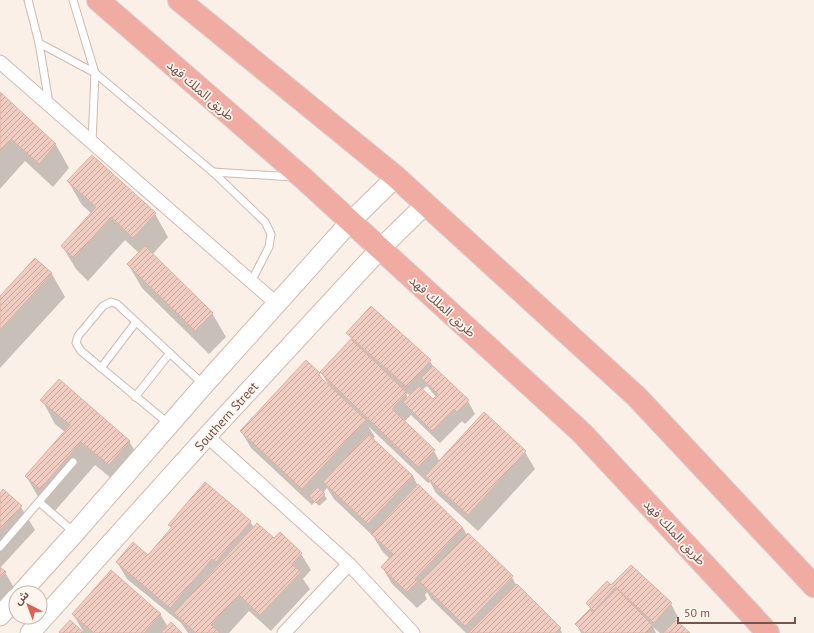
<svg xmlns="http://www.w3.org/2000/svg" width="814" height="633" font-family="'PT Sans','Noto Sans Arabic',sans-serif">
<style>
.shadow{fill:#0003;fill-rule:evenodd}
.building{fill:url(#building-hatch);stroke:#dfb1a3}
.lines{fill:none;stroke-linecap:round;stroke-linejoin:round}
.service-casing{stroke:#ceb9b1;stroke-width:9}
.minor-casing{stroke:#ceb9b1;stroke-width:15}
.secondary-casing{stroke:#d0b9af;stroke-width:21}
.motorway-casing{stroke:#d8cfcd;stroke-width:24}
.service{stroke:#fff;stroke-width:7}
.minor{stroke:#fff;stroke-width:13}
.secondary{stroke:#fff;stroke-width:19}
.motorway{stroke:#f0aca3;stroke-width:22}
.labels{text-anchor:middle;stroke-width:3.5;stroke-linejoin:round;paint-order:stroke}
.street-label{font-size:13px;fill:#73554e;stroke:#fef5ee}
</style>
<defs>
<pattern id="building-hatch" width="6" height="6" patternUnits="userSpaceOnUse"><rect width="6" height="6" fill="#eeccc1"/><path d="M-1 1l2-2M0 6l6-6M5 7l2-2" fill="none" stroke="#c5a89f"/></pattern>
</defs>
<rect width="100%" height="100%" fill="#fbf0e7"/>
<g class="shadow">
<polygon points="0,94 56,145 69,168 53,187 25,161 0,189"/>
<polygon points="68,181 155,214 168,237 152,255 212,313 226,337 209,354 142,288 128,264 139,253 125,240 88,281 76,269 62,246 92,214 82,205"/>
<polygon points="35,259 52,274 65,297 0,368 0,297"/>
<path d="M348,333L430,361L434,368L468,401L475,414L465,424L462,421L440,443L411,415L404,422L434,451L440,462L484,413L525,452L535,469L478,531L436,493L430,482L428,483L368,426L375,437L373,439L413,476L418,486L463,528L467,535L512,577L518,588L560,628L562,633H466L431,599L427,592L425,595L427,599L417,608L392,584L382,567L390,559L382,551L373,536L334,499L327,488L323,493L327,499L319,506L315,502L312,505L251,448L241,431L319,373L325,384L330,387L321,372L352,340ZM427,386L436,397L433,401L422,390ZM405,391L410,396L408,398Z"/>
<polygon points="42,400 129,441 143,465 123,488 95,465 54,512 40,500 26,476 65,432 55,424"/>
<polygon points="0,494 21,507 35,530 0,568 5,572 17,593 0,616"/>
<polygon points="250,521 254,528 301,554 311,570 303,579 310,589 271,631 249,611 229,633 188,633 181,623 127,579 117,562 148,556 172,528 170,525"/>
<polygon points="631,566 671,604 678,617 675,620 688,633 660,633 653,627 656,633 581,633 576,624 591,610 587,603 611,587"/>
<polygon points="73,614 160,614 168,627 181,633 84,633"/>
</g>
<g class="building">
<polygon points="0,92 56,144 39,164 11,139 0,151"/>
<polygon points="92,155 156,213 133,238 111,217 74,258 61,246 96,207 67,181"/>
<polygon points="145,246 213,313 195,331 127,264"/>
<polygon points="35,258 52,273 0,330 0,296"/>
<polygon points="371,306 431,360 407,387 346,333"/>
<polygon points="351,339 407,393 392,409 435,450 418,467 320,372"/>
<polygon points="306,360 320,373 318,375 366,420 302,489 240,431"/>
<polygon points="433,366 469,400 457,412 454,409 432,431 403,402 419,386 433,399 438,394 421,378"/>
<polygon points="59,379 130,441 109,465 81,442 40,489 25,476 70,425 40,400"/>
<polygon points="484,412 526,451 468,515 425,476"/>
<polygon points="368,434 413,476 368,524 323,482"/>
<polygon points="205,482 251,521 216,562 212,559 170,608 116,562 133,542 148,555 172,527 168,525"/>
<polygon points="418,484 463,528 415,579 418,581 407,592 381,567 393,554 371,534"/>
<polygon points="318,487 325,494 316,503 309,496"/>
<polygon points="3,489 22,506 0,530 0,493"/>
<polygon points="257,523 274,538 280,532 302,553 292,564 301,572 260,615 239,595 211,625 220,633 196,633 174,613"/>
<polygon points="468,533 513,576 465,626 420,582"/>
<polygon points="631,565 672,603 654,623 616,587 594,611 586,603 607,581 611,585"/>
<polygon points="0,567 6,572 0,578"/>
<polygon points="111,570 161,614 144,633 94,633 72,614"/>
<polygon points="517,584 561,628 555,633 468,633"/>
<polygon points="617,589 653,626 646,633 584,633 575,624 590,609 593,613"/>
<polygon points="70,620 84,633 60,633 59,632"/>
<polygon points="676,620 690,633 663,633"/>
<polygon points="171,622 182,633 161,633"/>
</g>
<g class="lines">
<defs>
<g id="service">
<polyline points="28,0 39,43 49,103"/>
<polyline points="73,0 95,73 92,142"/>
<polyline points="39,43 95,73 213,172 265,222 271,234 269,247 251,282"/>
<polyline points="213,172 293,177"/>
<polyline points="101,368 136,322"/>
<polyline points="135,397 170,353"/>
<polyline points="169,424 81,351 76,343 78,336 103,306 111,302 117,304 204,385"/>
<polyline points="39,502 75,533"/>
<polyline points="0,547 73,462"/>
</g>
<g id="minor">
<polyline points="0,62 277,304"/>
<polyline points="207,436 349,564 413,633"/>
<polyline points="284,633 349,564"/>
</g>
<g id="secondary">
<polyline points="21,593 75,533 204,385 350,222 396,177"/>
<polyline points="0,616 16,598"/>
<polyline points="30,633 207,436 380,249 426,204"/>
</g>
<g id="motorway">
<polyline points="98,0 303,178 582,433 768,633"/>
<polyline points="179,0 396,177 637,397 814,586"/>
</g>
</defs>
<use href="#service" class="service-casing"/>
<use href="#minor" class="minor-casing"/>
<use href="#secondary" class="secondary-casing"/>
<use href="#motorway" class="motorway-casing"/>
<use href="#service" class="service"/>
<use href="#minor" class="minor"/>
<use href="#secondary" class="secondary"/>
<use href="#motorway" class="motorway"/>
</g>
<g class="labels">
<g class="street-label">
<text transform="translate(201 90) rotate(41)" y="5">طريق الملك فهد</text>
<text transform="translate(443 306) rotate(42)" y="5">طريق الملك فهد</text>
<text transform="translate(226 416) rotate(-48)" y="5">Southern Street</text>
<text transform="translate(675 532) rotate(47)" y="5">طريق الملك فهد</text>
</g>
</g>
<g transform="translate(28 605) rotate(318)"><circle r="19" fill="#fef5ee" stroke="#c6b5ae"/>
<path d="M0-3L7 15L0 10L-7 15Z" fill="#db6156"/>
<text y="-6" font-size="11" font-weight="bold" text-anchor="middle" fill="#73554e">ش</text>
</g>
<path d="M678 617v6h117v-6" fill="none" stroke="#73554e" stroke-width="2"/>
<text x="684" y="617" font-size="12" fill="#73554e" stroke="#fef5ee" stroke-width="3" paint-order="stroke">50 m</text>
</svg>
